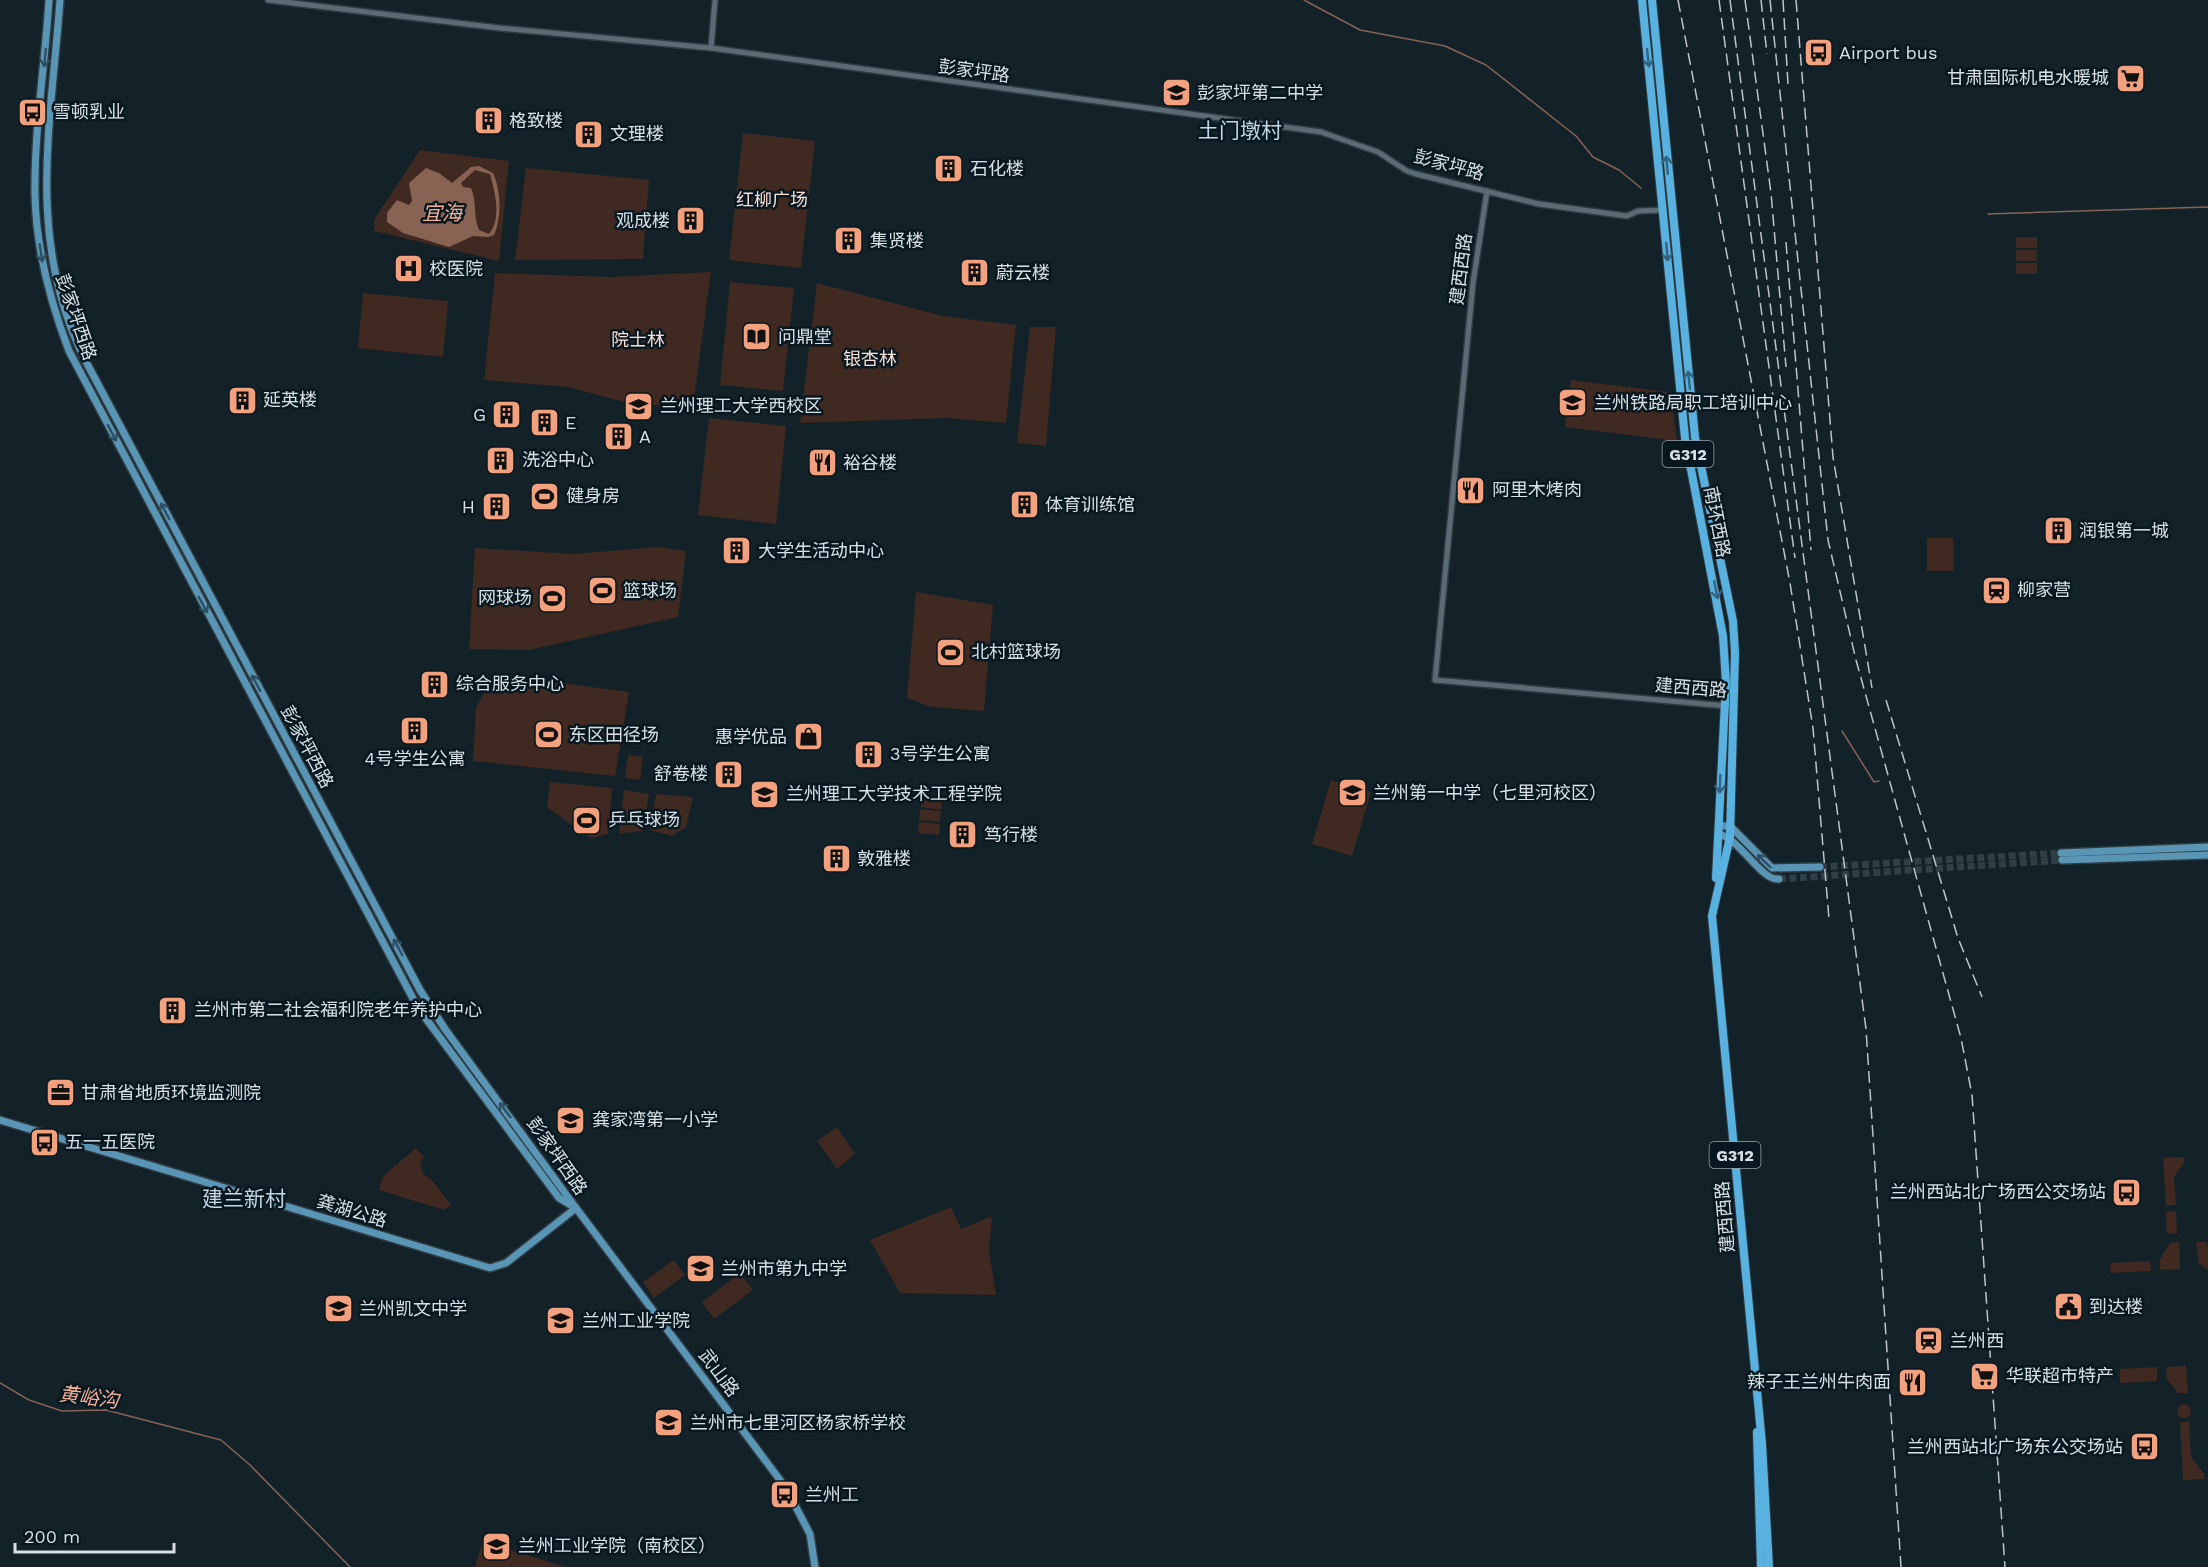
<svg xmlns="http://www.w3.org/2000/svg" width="2208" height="1567" font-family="'Work Sans','Noto Sans SC',sans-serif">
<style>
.green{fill:#3f2920}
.water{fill:#886353;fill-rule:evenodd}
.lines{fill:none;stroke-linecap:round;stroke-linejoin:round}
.stream{stroke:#886353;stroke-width:1.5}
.major-tunnel{stroke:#303e45;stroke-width:7;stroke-dasharray:7 3.5;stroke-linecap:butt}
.minor-casing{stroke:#303a41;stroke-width:8}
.major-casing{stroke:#303a41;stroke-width:10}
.highway-casing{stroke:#303a41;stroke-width:10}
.minor{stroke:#5a6b75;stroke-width:5}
.major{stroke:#5995b5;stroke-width:7}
.highway{stroke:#58b1df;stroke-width:8}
.rail{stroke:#bbc5cb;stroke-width:1.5;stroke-dasharray:12 6;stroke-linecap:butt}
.oneway{stroke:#2d5063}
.oneway2{stroke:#306480}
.labels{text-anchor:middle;stroke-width:5;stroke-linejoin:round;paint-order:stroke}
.shield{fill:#091820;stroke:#99a4ab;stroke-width:1.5}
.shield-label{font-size:16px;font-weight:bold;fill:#d7e0e6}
.poi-label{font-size:18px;fill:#d7e0e6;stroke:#091820;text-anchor:start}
.street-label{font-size:18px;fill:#d7e0e6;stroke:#091820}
.park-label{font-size:18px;fill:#f9ded3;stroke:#091820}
.water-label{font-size:20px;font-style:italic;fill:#f2b196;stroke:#091820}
.quarter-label{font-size:21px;fill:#c4d7e2;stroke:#091820}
</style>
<rect width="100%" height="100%" fill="#132129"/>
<g class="green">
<polygon points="743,133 815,141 801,268 729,260"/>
<polygon points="420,150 509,161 499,261 374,231 374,220"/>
<polygon points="526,168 649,180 643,259 515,260"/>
<rect x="2016" y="237" width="21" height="11"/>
<rect x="2016" y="250" width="21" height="11"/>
<rect x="2016" y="263" width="21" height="11"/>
<polygon points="711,272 692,414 675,407 627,403 569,387 484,380 495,273 611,277"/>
<polygon points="730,282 794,288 783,391 720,385"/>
<polygon points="817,283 943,316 1016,325 1006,423 946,418 800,423"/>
<polygon points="363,293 448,301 443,357 358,348"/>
<polygon points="1030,327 1056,327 1046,446 1017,443"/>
<polygon points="1571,380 1670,392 1677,441 1565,427"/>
<polygon points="709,418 786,426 776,524 698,515"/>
<polygon points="1927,538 1953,538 1954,571 1927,571"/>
<polygon points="658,547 686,551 678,617 529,650 469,649 475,548 574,554"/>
<polygon points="916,592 993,605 984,711 931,707 907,698"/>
<polygon points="494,674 629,692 615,776 473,761 476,708"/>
<polygon points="628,755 643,757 640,780 625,778"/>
<polygon points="1331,780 1371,792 1352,856 1312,844"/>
<polygon points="550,782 612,788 608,834 590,838 547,807"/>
<polygon points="624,790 649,794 643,831 619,834"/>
<polygon points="656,794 693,797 686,827 672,836 650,830"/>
<polygon points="922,797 943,799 941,810 921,807"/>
<polygon points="920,809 941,811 940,822 919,820"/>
<polygon points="919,822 940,824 939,835 918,833"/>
<polygon points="837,1127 855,1154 837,1169 817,1141"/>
<polygon points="416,1148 424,1157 420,1163 423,1174 432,1180 451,1205 444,1210 379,1190 383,1176"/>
<polygon points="2184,1157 2184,1162 2174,1177 2176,1205 2166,1206 2163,1158"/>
<polygon points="951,1207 961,1229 992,1216 989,1251 996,1295 900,1293 870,1240"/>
<polygon points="2176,1211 2177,1233 2167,1234 2166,1212"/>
<polygon points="2179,1242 2180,1269 2160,1270 2160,1259 2170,1243"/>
<polygon points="2196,1242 2206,1242 2208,1246 2208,1270 2198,1263"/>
<polygon points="674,1260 685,1275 654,1298 643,1282"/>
<polygon points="2150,1261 2151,1271 2111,1273 2110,1263"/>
<polygon points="740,1273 753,1290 714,1319 702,1302"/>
<polygon points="2186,1366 2188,1393 2178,1393 2167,1379 2166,1367"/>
<polygon points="2157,1367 2157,1381 2120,1383 2120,1369"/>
<circle cx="2184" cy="1411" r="7"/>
<polygon points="2189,1421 2191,1457 2204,1474 2205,1479 2183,1480 2180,1422"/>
<polygon points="483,1541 565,1567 475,1567"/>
</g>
<path class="water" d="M479,166L493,173C501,191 502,217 494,235L488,237L473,236L449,247L403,233L387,222V213L397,200L409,205L412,201L409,183L426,168L439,173L452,183L471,167ZM475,170L490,174C495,192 502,219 489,234L479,230C473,216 477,202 471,188L463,187L461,183Z"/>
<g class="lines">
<g class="stream">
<polyline points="1304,0 1360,30 1445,46 1486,65 1576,136 1593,157 1619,170 1641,188"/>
<polyline points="1988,214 2208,207"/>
<polyline points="1842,731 1874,782 1879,781"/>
<polyline points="0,1383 29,1400 62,1411 106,1410 221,1440 250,1465 350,1567"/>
</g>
<g class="major-tunnel">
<polyline points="1820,867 2061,853"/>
<polyline points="1779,879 2062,860"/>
</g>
<defs>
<g id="minor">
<polyline points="268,0 499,28 711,48 1321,132 1378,152 1407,171 1416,174 1539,204 1627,216 1638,211 1663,210"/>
<polyline points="711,48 715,0"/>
<polyline points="1487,191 1473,283 1435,680 1727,706"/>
</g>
<g id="major">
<path d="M49,0C45,65 34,131 35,195C36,249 50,301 69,351L418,1008L559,1198L574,1207"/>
<path d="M60,0C51,126 26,236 83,356L420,990L445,1029L576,1208L786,1488L810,1534L815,1567"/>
<polyline points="1719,825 1731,827 1772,868 1820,867"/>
<path d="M1719,834C1741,840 1761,881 1779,879"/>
<polyline points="2061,853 2208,847"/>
<polyline points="2062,860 2208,855"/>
<polyline points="0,1120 490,1268 506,1263 576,1208"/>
</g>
<g id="highway">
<polyline points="1642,0 1685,438 1723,636 1726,682 1716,878"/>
<polyline points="1652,0 1695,437 1733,621 1735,653 1730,837 1712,916 1762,1444 1769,1567"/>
<polyline points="1757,1432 1761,1567"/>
</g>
</defs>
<use href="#minor" class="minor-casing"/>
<use href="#major" class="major-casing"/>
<use href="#highway" class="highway-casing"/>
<use href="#minor" class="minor"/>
<use href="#major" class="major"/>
<use href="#highway" class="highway"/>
<g class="rail">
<polyline points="1678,0 1790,583 1813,728 1829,919"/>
<polyline points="1719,0 1795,558"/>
<polyline points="1730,0 1866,1029 1901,1567"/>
<polyline points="1745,0 1771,193 1786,367"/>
<polyline points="1761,0 1767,54"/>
<polyline points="1770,0 1828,540 1856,660 1961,1038 1972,1095 2005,1567"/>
<polyline points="1783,0 1788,84"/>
<polyline points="1796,0 1833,457 1872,688"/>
<polyline points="1786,242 1811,550"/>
<polyline points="1886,700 1958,938 1982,997"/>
</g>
</g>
<defs><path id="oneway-shaft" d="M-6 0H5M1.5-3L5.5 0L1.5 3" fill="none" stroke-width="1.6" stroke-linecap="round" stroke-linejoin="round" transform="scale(1.5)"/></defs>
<g class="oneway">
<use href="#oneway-shaft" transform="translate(45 58) rotate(95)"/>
<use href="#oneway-shaft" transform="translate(41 253) rotate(81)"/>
<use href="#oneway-shaft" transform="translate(112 433) rotate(62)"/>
<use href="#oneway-shaft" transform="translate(165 511) rotate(-118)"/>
<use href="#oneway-shaft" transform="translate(203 605) rotate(62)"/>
<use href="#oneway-shaft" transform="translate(256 683) rotate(-118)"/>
<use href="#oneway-shaft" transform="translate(1764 861) rotate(-136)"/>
<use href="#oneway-shaft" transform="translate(398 947) rotate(-118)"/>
<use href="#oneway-shaft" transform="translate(505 1110) rotate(-127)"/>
</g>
<g class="oneway2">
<use href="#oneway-shaft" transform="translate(1648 58) rotate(84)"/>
<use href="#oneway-shaft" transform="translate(1667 165) rotate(-95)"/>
<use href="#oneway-shaft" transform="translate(1667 252) rotate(85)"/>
<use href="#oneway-shaft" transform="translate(1689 380) rotate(-96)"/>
<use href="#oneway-shaft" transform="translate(1716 590) rotate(79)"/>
<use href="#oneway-shaft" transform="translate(1720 784) rotate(92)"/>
</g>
<defs>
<symbol id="bus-square" viewBox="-11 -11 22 22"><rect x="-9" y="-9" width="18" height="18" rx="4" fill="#f2a17e" stroke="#091820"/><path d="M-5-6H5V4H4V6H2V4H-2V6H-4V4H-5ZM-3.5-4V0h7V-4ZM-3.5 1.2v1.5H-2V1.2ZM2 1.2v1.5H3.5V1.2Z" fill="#111"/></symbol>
<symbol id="supermarket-square" viewBox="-11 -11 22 22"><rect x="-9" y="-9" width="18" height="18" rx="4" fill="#f2a17e" stroke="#091820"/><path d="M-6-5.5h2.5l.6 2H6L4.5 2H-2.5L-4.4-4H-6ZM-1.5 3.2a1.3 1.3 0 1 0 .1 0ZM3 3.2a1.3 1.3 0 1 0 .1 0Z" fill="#111"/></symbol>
<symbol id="school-square" viewBox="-11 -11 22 22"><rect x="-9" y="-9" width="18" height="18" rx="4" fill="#f2a17e" stroke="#091820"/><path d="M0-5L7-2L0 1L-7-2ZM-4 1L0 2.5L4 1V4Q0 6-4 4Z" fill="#111"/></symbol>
<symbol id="building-square" viewBox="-11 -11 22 22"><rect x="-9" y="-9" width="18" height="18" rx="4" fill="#f2a17e" stroke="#091820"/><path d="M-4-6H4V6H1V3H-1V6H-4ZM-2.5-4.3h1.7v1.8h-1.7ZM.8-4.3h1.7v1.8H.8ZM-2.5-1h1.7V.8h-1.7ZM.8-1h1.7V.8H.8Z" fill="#111"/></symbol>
<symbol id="hospital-square" viewBox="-11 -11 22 22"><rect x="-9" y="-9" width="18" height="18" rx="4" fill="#f2a17e" stroke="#091820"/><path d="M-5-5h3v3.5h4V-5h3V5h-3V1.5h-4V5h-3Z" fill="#111"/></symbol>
<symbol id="library-square" viewBox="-11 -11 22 22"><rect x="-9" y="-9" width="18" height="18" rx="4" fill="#f2a17e" stroke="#091820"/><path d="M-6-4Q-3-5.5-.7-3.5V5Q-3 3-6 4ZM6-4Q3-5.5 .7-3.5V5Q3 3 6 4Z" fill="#111"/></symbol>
<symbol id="university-square" viewBox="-11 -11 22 22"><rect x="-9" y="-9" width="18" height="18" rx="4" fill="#f2a17e" stroke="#091820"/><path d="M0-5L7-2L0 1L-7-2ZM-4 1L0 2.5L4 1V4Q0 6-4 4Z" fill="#111"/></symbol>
<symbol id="restaurant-square" viewBox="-11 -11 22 22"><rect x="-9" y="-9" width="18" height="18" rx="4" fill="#f2a17e" stroke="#091820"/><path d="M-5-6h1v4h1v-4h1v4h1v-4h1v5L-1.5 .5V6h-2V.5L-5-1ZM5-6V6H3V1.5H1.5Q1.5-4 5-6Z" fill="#111"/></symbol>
<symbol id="stadium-square" viewBox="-11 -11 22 22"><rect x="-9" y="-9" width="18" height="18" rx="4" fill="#f2a17e" stroke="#091820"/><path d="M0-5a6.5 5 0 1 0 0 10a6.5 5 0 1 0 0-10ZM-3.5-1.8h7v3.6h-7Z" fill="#111"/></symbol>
<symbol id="station-square" viewBox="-11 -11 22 22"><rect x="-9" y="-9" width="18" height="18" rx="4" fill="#f2a17e" stroke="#091820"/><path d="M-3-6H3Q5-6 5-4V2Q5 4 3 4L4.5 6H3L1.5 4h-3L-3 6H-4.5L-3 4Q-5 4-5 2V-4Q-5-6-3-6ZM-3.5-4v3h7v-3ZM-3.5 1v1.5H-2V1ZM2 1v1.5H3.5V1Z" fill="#111"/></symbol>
<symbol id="shop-square" viewBox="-11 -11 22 22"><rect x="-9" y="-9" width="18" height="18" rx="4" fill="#f2a17e" stroke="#091820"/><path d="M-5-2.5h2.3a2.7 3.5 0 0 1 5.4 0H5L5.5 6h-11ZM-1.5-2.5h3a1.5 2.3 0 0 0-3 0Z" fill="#111"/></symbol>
<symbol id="office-square" viewBox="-11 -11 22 22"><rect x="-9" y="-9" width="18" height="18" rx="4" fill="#f2a17e" stroke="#091820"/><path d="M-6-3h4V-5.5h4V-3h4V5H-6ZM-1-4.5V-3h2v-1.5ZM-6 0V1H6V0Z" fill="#111"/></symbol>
<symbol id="civic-square" viewBox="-11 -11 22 22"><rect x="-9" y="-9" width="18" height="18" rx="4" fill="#f2a17e" stroke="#091820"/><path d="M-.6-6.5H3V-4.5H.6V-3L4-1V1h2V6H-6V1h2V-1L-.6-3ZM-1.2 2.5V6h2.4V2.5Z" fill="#111"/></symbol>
</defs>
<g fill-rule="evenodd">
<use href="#bus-square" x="1802" y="36" width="33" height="33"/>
<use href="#supermarket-square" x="2114" y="62" width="33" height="33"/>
<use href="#school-square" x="1160" y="76" width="33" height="33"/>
<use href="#bus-square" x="16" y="96" width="33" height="33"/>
<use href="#building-square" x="472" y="104" width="33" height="33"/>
<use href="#building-square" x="572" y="118" width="33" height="33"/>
<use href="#building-square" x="932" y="152" width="33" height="33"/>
<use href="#building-square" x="674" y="204" width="33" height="33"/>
<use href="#building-square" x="832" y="224" width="33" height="33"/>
<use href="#hospital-square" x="392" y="252" width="33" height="33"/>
<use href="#building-square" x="958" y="256" width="33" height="33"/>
<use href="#library-square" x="740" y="320" width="33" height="33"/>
<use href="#building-square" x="226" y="384" width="33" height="33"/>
<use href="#university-square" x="1556" y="386" width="33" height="33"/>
<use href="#university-square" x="622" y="390" width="33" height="33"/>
<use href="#building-square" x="490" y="398" width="33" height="33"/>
<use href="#building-square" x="528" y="406" width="33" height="33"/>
<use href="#building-square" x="602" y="420" width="33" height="33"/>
<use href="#building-square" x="484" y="444" width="33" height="33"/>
<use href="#restaurant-square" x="806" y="446" width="33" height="33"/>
<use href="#restaurant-square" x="1454" y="474" width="33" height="33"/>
<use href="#stadium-square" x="528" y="480" width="33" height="33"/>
<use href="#building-square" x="1008" y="488" width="33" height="33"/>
<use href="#building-square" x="480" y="490" width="33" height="33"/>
<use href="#building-square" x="2042" y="514" width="33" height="33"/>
<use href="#building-square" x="720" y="534" width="33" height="33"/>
<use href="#station-square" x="1980" y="574" width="33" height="33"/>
<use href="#stadium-square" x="586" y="574" width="33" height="33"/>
<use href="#stadium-square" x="536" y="582" width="33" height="33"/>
<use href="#stadium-square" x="934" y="636" width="33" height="33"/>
<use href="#building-square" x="418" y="668" width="33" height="33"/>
<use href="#building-square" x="398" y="714" width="33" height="33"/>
<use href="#stadium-square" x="532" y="718" width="33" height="33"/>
<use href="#shop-square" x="792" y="720" width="33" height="33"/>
<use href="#building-square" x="852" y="738" width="33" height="33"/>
<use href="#building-square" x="712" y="758" width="33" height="33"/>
<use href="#school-square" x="1336" y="776" width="33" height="33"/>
<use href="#university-square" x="748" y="778" width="33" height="33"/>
<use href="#stadium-square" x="570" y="804" width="33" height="33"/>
<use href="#building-square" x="946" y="818" width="33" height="33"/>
<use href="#building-square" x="820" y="842" width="33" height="33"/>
<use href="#building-square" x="156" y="994" width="33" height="33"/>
<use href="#office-square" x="44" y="1076" width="33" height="33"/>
<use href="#school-square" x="554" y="1104" width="33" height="33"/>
<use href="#bus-square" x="28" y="1126" width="33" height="33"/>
<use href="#bus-square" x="2110" y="1176" width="33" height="33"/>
<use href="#school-square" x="684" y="1252" width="33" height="33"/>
<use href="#civic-square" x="2052" y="1290" width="33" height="33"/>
<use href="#school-square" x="322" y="1292" width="33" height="33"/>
<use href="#school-square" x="544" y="1304" width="33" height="33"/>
<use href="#station-square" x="1912" y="1324" width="33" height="33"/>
<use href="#supermarket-square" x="1968" y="1360" width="33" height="33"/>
<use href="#restaurant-square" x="1896" y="1366" width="33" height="33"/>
<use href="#school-square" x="652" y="1406" width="33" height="33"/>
<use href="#bus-square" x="2128" y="1430" width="33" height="33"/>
<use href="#bus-square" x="768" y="1478" width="33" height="33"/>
<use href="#university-square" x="480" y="1530" width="33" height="33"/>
</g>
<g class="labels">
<g class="shield">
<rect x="1662.5" y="441" width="51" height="26" rx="4.5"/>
<rect x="1709.5" y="1142" width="51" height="26" rx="4.5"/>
</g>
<g class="shield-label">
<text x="1688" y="460">G312</text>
<text x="1735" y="1161">G312</text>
</g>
<g class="poi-label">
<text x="1839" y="59">Airport bus</text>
<text x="2109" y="84" text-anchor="end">甘肃国际机电水暖城</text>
<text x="1197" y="99">彭家坪第二中学</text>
<text x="53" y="118">雪顿乳业</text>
<text x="509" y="127">格致楼</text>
<text x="610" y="140">文理楼</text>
<text x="970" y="175">石化楼</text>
<text x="670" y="227" text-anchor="end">观成楼</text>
<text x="870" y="247">集贤楼</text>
<text x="429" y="275">校医院</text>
<text x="996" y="279">蔚云楼</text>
<text x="778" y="343">问鼎堂</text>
<text x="263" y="406">延英楼</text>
<text x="1594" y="409">兰州铁路局职工培训中心</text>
<text x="660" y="412">兰州理工大学西校区</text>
<text x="486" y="421" text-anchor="end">G</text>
<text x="565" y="429">E</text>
<text x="639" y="443">A</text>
<text x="522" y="466">洗浴中心</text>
<text x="843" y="469">裕谷楼</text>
<text x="1492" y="496">阿里木烤肉</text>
<text x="566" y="502">健身房</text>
<text x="1045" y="511">体育训练馆</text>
<text x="475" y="513" text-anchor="end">H</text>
<text x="2079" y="537">润银第一城</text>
<text x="758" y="557">大学生活动中心</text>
<text x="2017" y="596">柳家营</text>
<text x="623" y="597">篮球场</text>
<text x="532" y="604" text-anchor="end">网球场</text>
<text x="971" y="658">北村篮球场</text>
<text x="456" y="690">综合服务中心</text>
<text x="569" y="741">东区田径场</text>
<text x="787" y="743" text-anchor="end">惠学优品</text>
<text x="890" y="760">3号学生公寓</text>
<text x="415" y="765" text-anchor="middle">4号学生公寓</text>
<text x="708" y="780" text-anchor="end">舒卷楼</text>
<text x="1373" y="799">兰州第一中学（七里河校区）</text>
<text x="786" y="800">兰州理工大学技术工程学院</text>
<text x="608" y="826">乒乓球场</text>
<text x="984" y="841">笃行楼</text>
<text x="857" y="865">敦雅楼</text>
<text x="194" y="1016">兰州市第二社会福利院老年养护中心</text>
<text x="81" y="1099">甘肃省地质环境监测院</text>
<text x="592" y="1126">龚家湾第一小学</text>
<text x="65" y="1148">五一五医院</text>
<text x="2106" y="1198" text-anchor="end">兰州西站北广场西公交场站</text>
<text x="721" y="1275">兰州市第九中学</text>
<text x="2089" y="1313">到达楼</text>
<text x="359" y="1315">兰州凯文中学</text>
<text x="582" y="1327">兰州工业学院</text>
<text x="1950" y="1347">兰州西</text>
<text x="2006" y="1382">华联超市特产</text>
<text x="1891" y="1388" text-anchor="end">辣子王兰州牛肉面</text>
<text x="690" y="1429">兰州市七里河区杨家桥学校</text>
<text x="2123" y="1453" text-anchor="end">兰州西站北广场东公交场站</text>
<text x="805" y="1501">兰州工</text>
<text x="518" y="1552">兰州工业学院（南校区）</text>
</g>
<g class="street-label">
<text transform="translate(974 71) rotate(8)" y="6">彭家坪路</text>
<text transform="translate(1449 165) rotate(15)" y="6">彭家坪路</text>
<text transform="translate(1461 269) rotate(-83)" y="6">建西西路</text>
<text transform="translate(76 317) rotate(71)" y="6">彭家坪西路</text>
<text transform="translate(1717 522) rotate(79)" y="6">南环西路</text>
<text transform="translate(1691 688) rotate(5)" y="6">建西西路</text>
<text transform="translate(307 747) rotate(62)" y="6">彭家坪西路</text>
<text transform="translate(557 1156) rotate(55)" y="6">彭家坪西路</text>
<text transform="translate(352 1211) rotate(17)" y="6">龚湖公路</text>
<text transform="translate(1725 1217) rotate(-95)" y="6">建西西路</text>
<text transform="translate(719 1373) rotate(53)" y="6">武山路</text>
</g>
<g class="park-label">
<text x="772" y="206">红柳广场</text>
<text x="638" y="346">院士林</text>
<text x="870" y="365">银杏林</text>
</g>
<g class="water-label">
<text x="442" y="220">宜海</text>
<text transform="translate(89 1397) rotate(7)" y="7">黄峪沟</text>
</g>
<g class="quarter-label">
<text x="1240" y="138">土门墩村</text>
<text x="244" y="1206">建兰新村</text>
</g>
</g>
<path d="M15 1543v9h159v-9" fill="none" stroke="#d7e0e6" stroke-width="3"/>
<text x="24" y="1543" font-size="18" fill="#d7e0e6" stroke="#091820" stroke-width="4.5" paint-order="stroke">200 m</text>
</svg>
